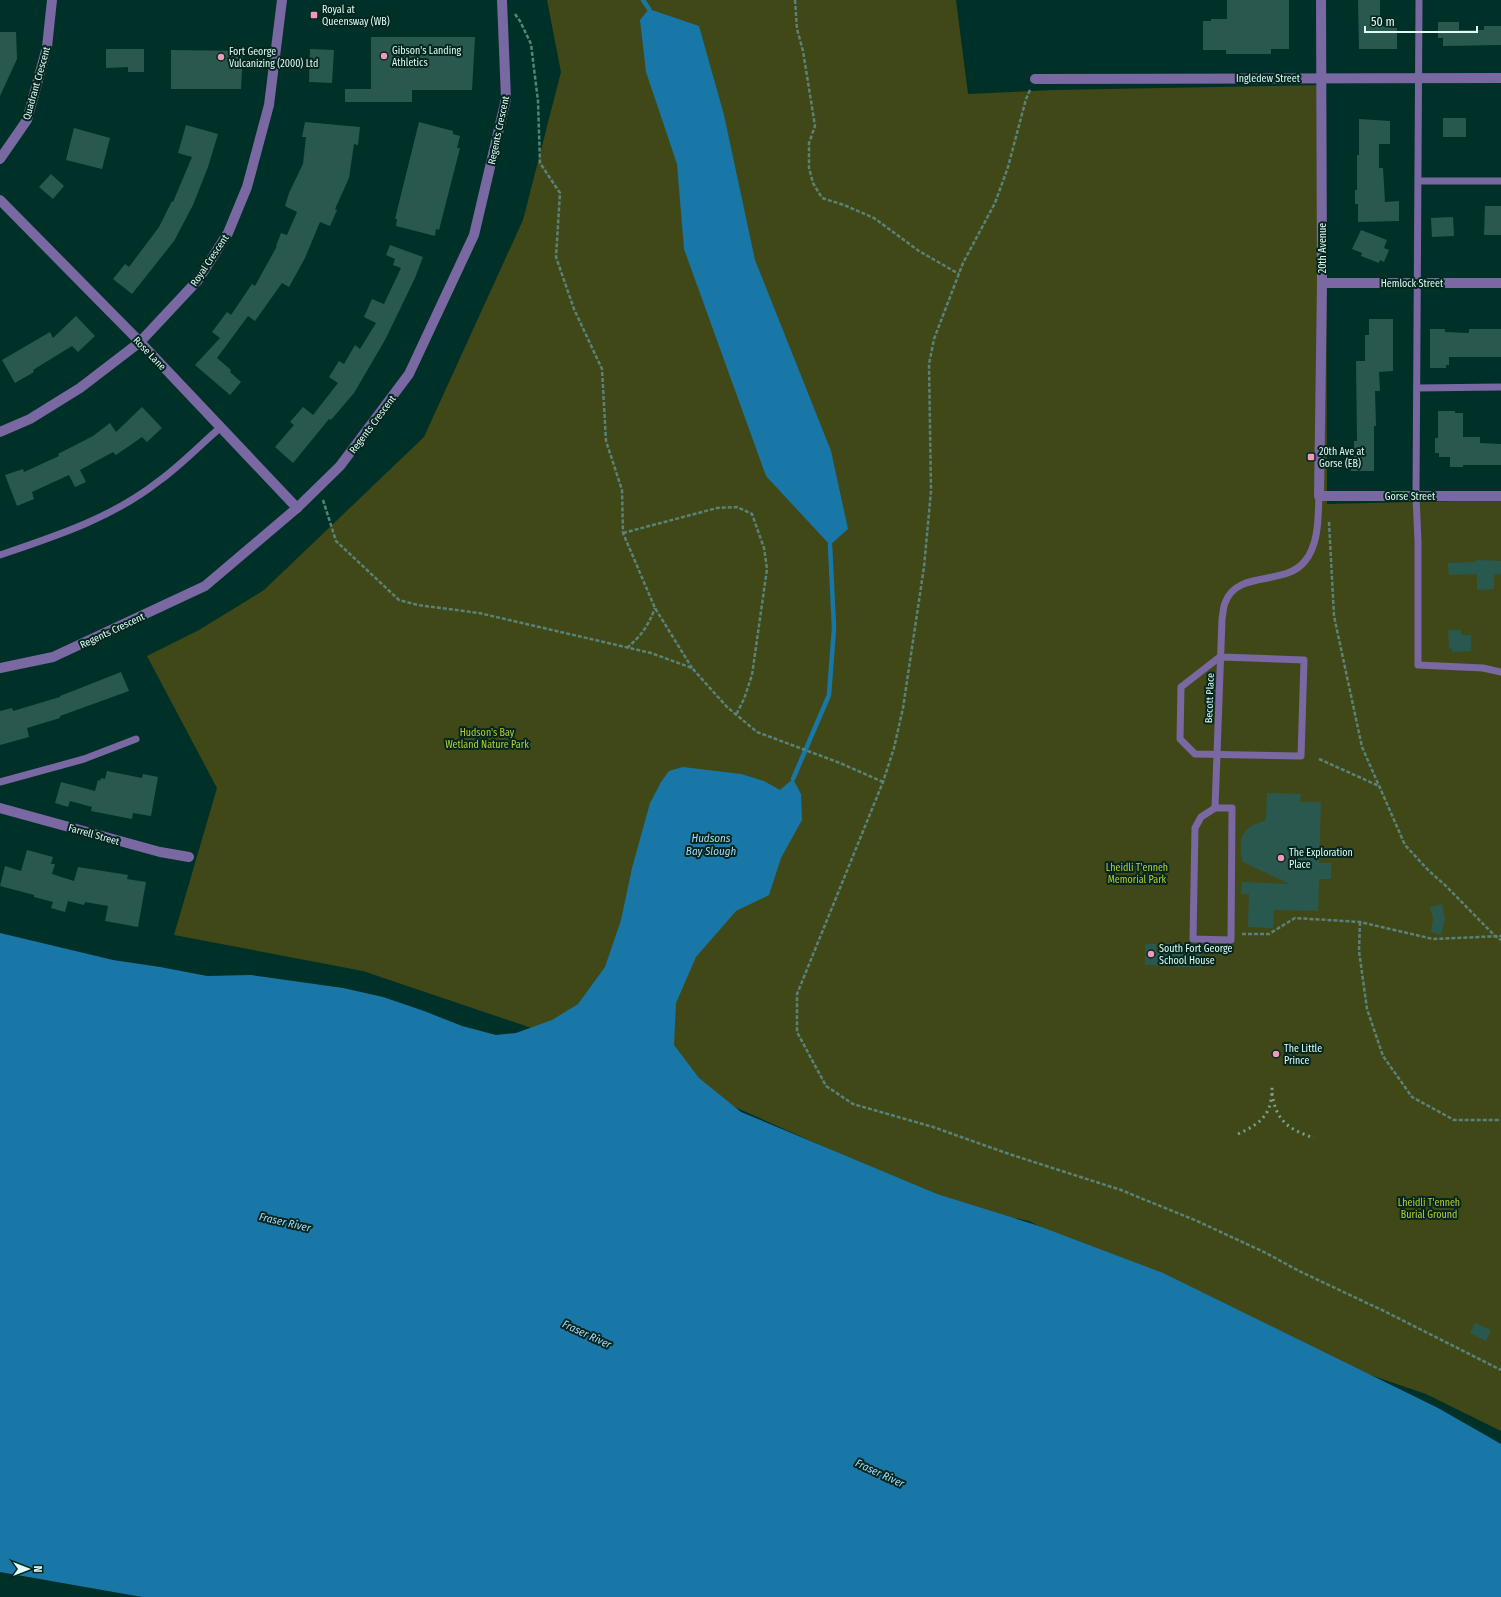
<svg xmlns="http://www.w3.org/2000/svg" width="1501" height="1597" font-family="'Fira Sans Condensed',sans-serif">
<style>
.green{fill:#414817}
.water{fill:#1877a7}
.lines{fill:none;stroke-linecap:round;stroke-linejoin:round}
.stream{stroke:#1877a7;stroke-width:4.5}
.building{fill:#29594e}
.path{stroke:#598279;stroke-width:2.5;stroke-dasharray:4 2;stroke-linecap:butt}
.lane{stroke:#7968a2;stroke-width:7}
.street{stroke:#7968a2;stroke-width:10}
.rail{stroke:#79a097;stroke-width:3;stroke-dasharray:2 4;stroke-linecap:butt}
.poi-dot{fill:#ef9ab8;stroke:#05261f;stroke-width:1.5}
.labels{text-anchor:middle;stroke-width:4;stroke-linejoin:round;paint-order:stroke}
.poi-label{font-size:10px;fill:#defcf3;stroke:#05261f;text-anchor:start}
.street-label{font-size:10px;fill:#defcf3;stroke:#05261f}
.park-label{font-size:10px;fill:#b8cb34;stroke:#05261f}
.water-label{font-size:11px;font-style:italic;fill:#a8d8f8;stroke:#05261f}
</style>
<rect width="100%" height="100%" fill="#003128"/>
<polygon class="green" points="547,0 956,0 968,94 1054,90 1326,85 1327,504 1501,500 1501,1431 1426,1394 1262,1338 1029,1221 957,1206 638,1064 363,971 174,935 217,788 147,656 199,630 264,590 424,437 523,220 561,72"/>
<g class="water">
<polygon points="649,9 699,26 724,115 755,260 831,451 848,529 830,545 766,476 684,249 677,164 646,72 640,20"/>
<polygon points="683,767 741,774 764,781 780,790 793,779 801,794 802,820 781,858 769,895 736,911 696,957 676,1003 674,1045 699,1078 741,1112 937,1194 1036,1225 1163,1273 1438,1408 1501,1444 1501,1597 142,1597 0,1572 0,933 113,960 160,967 207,976 251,975 343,988 383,997 424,1011 462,1026 496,1035 516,1033 552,1020 578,1004 605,967 621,920 632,868 650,803 661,782 669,771"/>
</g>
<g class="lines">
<g class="stream">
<polyline points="643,0 649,9"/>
<polyline points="793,779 829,695 834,628 830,545"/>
</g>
</g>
<g class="building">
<polygon points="1227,0 1289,0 1289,49 1271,49 1271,54 1226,54 1226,50 1203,50 1203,21 1211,21 1211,19 1227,19"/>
<polygon points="1358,0 1380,0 1380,26 1397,28 1397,49 1359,49"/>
<polygon points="1438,22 1459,22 1459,30 1484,30 1484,26 1501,26 1501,45 1443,46 1443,38 1438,38"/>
<polygon points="0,32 16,32 17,59 0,96"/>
<polygon points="371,37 475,37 472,90 412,90 412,102 345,102 345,89 371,89"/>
<polygon points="106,49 144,49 144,72 128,72 128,67 106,68"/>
<polygon points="310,49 334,50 332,83 309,82"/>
<polygon points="171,50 243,51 241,89 171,89"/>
<rect x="1443" y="118" width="23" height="19"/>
<polygon points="1359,119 1390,121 1390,144 1379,144 1379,168 1383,168 1385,202 1399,201 1399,221 1358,222 1358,204 1355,204 1355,190 1357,190 1357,155 1359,155"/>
<polygon points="305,122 360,127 358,145 354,144 349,178 335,209 337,210 330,226 320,222 305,258 289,287 282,283 255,321 248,316 217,358 231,370 230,372 241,382 230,395 195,365 220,338 212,332 227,312 231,315 252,284 255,286 277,246 276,246 281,233 287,235 297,212 285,206 289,193 303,164 306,137 302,137"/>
<polygon points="419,122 453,131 453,134 460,136 457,148 460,148 439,230 436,229 435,236 396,226 397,219 395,219"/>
<polygon points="186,125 218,134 208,167 193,205 174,241 132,294 113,279 125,264 129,267 159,227 172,201 173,202 192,157 178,153"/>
<polygon points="74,128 110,138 102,169 66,160"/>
<polygon points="51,174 64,186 53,199 39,187"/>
<polygon points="1485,206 1501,206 1501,235 1484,235"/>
<polygon points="1453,217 1454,236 1432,237 1431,218"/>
<polygon points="1361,230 1387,240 1384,248 1389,250 1384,262 1380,260 1379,263 1361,256 1362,253 1352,249"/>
<polygon points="390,245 423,257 415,278 385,340 354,393 331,420 329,419 293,463 275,447 294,425 290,422 303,407 313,415 338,383 329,377 339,361 344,364 355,345 360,349 376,323 364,317 372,299 384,304 401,268 393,265 395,259 386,255"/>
<polygon points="76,316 95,336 78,352 72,346 33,370 34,372 15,383 2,360 50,332 53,338"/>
<polygon points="1369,319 1393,319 1393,371 1379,372 1380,391 1375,391 1376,426 1374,426 1374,471 1351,471 1351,448 1354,448 1354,441 1357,441 1356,361 1365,361 1365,335 1369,335"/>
<polygon points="1430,329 1445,329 1445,332 1469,333 1469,329 1501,329 1501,357 1449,357 1449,365 1446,365 1446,368 1430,368"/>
<polygon points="142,407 162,428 147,442 142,437 116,455 113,452 80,470 86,482 75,487 69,475 32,492 34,499 17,506 5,475 23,469 24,472 59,456 58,454 93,436 110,423 116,432"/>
<polygon points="1438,411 1455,411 1455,413 1463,413 1463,437 1480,437 1480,443 1501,444 1501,465 1463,465 1463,467 1450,467 1450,457 1439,457 1439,453 1435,453 1435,438 1438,438"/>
<polygon points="1476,560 1501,561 1501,574 1494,575 1494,589 1477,590 1477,574 1449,575 1448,563 1476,562"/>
<polygon points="1448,630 1461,630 1461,635 1471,635 1471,651 1452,652 1452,648 1449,649"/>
<polygon points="121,672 129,691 60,716 60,718 27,728 29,737 0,745 0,711 12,708 13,711 60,697 60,696"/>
<polygon points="107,771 142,778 143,774 158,777 151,816 133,813 132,819 91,811 92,807 70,801 68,807 55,803 61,782 95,791 98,780 100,781 101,778 105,779"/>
<polygon points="1267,793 1301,794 1300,802 1321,802 1319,863 1331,863 1331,879 1319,879 1318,911 1274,910 1273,928 1248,927 1249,894 1241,894 1242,882 1289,884 1243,862 1241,854 1241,839 1246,830 1251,826 1266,820"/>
<polygon points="27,850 53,857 51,864 55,864 52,874 74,881 78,867 128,875 127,879 146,882 138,927 105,921 108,906 85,902 84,905 68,901 65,912 51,908 53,902 34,897 34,895 0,886 5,866 21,871"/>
<polygon points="1442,904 1445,919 1441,935 1431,932 1433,919 1430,907"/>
<polygon points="1145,944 1156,944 1156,950 1201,949 1202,967 1175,967 1175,965 1145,965"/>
<polygon points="1475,1323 1491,1330 1486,1341 1470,1333"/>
</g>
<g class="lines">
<g class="path">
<polyline points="795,0 797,29 803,51 815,126 809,143 809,168 813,183 822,198 844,205 874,218 919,251 959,274"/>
<polyline points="515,14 520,21 531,44 538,101 540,163 560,193 556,257 574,309 602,369 606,441 622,490 623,533 655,608 692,668"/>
<polyline points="1030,90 1026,99 1008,167 995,203 963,263 934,339 929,364 931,491 924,567 903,708 894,748 883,782 797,994 797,1032 826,1086 853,1104 933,1127 1009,1154 1121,1190 1197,1221 1266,1253 1299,1271 1386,1312 1501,1370"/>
<polyline points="323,500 336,541 399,600 418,605 479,613 651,653 692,668 727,707 757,732 840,763 883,782"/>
<polyline points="1329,522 1334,616 1362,747 1405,845 1429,871 1446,886 1495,936 1501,940"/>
<polyline points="623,533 717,508 737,507 752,514 764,548 767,569 752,675 744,699 736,715"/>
<path d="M627,648C642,635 648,626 655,608"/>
<polyline points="1319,759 1379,786"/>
<polyline points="1360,922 1359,951 1367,1009 1383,1056 1412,1097 1454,1120 1501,1120"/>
<polyline points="1242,934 1269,934 1295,918 1360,922 1433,939 1501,936"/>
</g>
<g class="lane">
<polyline points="1419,0 1416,496 1418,542 1418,665 1483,668 1501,672"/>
<polyline points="1419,181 1501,181"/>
<polyline points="1417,388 1501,387"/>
<path d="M0,555C56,536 112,518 159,481C181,465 200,445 221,427"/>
<polyline points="1221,656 1181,687 1180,739 1195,754 1301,756 1304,660 1221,657"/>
<polyline points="0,782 84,759 136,739"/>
<path d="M1215,808L1201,817L1195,828L1193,939L1231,940L1232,808H1215L1222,619C1223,614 1223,608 1225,603C1237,569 1285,587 1305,561C1319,544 1318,517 1319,496"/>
</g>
<g class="street">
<polyline points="1321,0 1322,283 1319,496 1501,496"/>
<polyline points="1035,79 1501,78"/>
<polyline points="0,159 27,120 47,47 52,0"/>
<polyline points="0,200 140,342 297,508"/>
<polyline points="1322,283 1501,283"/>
<polyline points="0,432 30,419 80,388 140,342 198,280 228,233 247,187 269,105 282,0"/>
<polyline points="0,668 53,657 205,586 297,508 340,466 409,374 474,235 506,99 502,0"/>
<polyline points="0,808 160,852 189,857"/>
</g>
<g class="rail">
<path d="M1272,1093C1276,1121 1288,1129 1314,1138"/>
<path d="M1238,1134C1262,1123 1272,1114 1272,1087"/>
</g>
</g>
<g class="poi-dot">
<rect x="310" y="11" width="8" height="8" rx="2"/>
<circle cx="384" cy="56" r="4"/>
<circle cx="221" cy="57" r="4"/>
<rect x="1307" y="453" width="8" height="8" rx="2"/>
<circle cx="1281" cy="858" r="4"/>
<circle cx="1151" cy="954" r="4"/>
<circle cx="1276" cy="1054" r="4"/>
</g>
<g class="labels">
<g class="poi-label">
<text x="322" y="13">Royal at<tspan x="322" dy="12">Queensway (WB)</tspan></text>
<text x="392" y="54">Gibson's Landing<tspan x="392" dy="12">Athletics</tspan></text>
<text x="229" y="55">Fort George<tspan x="229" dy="12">Vulcanizing (2000) Ltd</tspan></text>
<text x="1319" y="455">20th Ave at<tspan x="1319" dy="12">Gorse (EB)</tspan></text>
<text x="1289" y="856">The Exploration<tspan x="1289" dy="12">Place</tspan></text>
<text x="1159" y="952">South Fort George<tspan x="1159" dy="12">School House</tspan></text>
<text x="1284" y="1052">The Little<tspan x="1284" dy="12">Prince</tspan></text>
</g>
<g class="street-label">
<text x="1268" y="82">Ingledew Street</text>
<text transform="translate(36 83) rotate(-74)" y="4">Quadrant Crescent</text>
<text transform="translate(498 130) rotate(-78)" y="4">Regents Crescent</text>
<text transform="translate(1322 248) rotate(-90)" y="4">20th Avenue</text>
<text transform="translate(209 260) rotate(-56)" y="4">Royal Crescent</text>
<text x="1412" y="287">Hemlock Street</text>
<text transform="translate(150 353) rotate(46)" y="4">Rose Lane</text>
<text transform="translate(372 424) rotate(-53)" y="4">Regents Crescent</text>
<text x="1410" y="500">Gorse Street</text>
<text transform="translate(112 630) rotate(-25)" y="4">Regents Crescent</text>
<text transform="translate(1209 698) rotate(-88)" y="4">Becott Place</text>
<text transform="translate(94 834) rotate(16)" y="4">Farrell Street</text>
</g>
<g class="park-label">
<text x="487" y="736">Hudson's Bay<tspan x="487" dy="12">Wetland Nature Park</tspan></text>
<text x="1137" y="871">Lheidli T'enneh<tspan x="1137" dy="12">Memorial Park</tspan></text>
<text x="1429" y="1206">Lheidli T'enneh<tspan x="1429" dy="12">Burial Ground</tspan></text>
</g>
<g class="water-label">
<text x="711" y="842">Hudsons<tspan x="711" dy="13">Bay Slough</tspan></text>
<text transform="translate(285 1222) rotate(13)" y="4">Fraser River</text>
<text transform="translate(587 1334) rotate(25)" y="4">Fraser River</text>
<text transform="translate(880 1473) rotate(25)" y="4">Fraser River</text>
</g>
</g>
<g transform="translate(28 1569) rotate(90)" stroke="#05261f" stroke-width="3" paint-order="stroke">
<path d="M0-3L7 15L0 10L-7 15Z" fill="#defcf3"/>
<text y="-6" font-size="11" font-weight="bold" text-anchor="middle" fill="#defcf3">N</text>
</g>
<path d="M1365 26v6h112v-6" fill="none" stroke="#defcf3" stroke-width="2"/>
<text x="1371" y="26" font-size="12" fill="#defcf3" stroke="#05261f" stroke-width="3" paint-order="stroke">50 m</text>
</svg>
